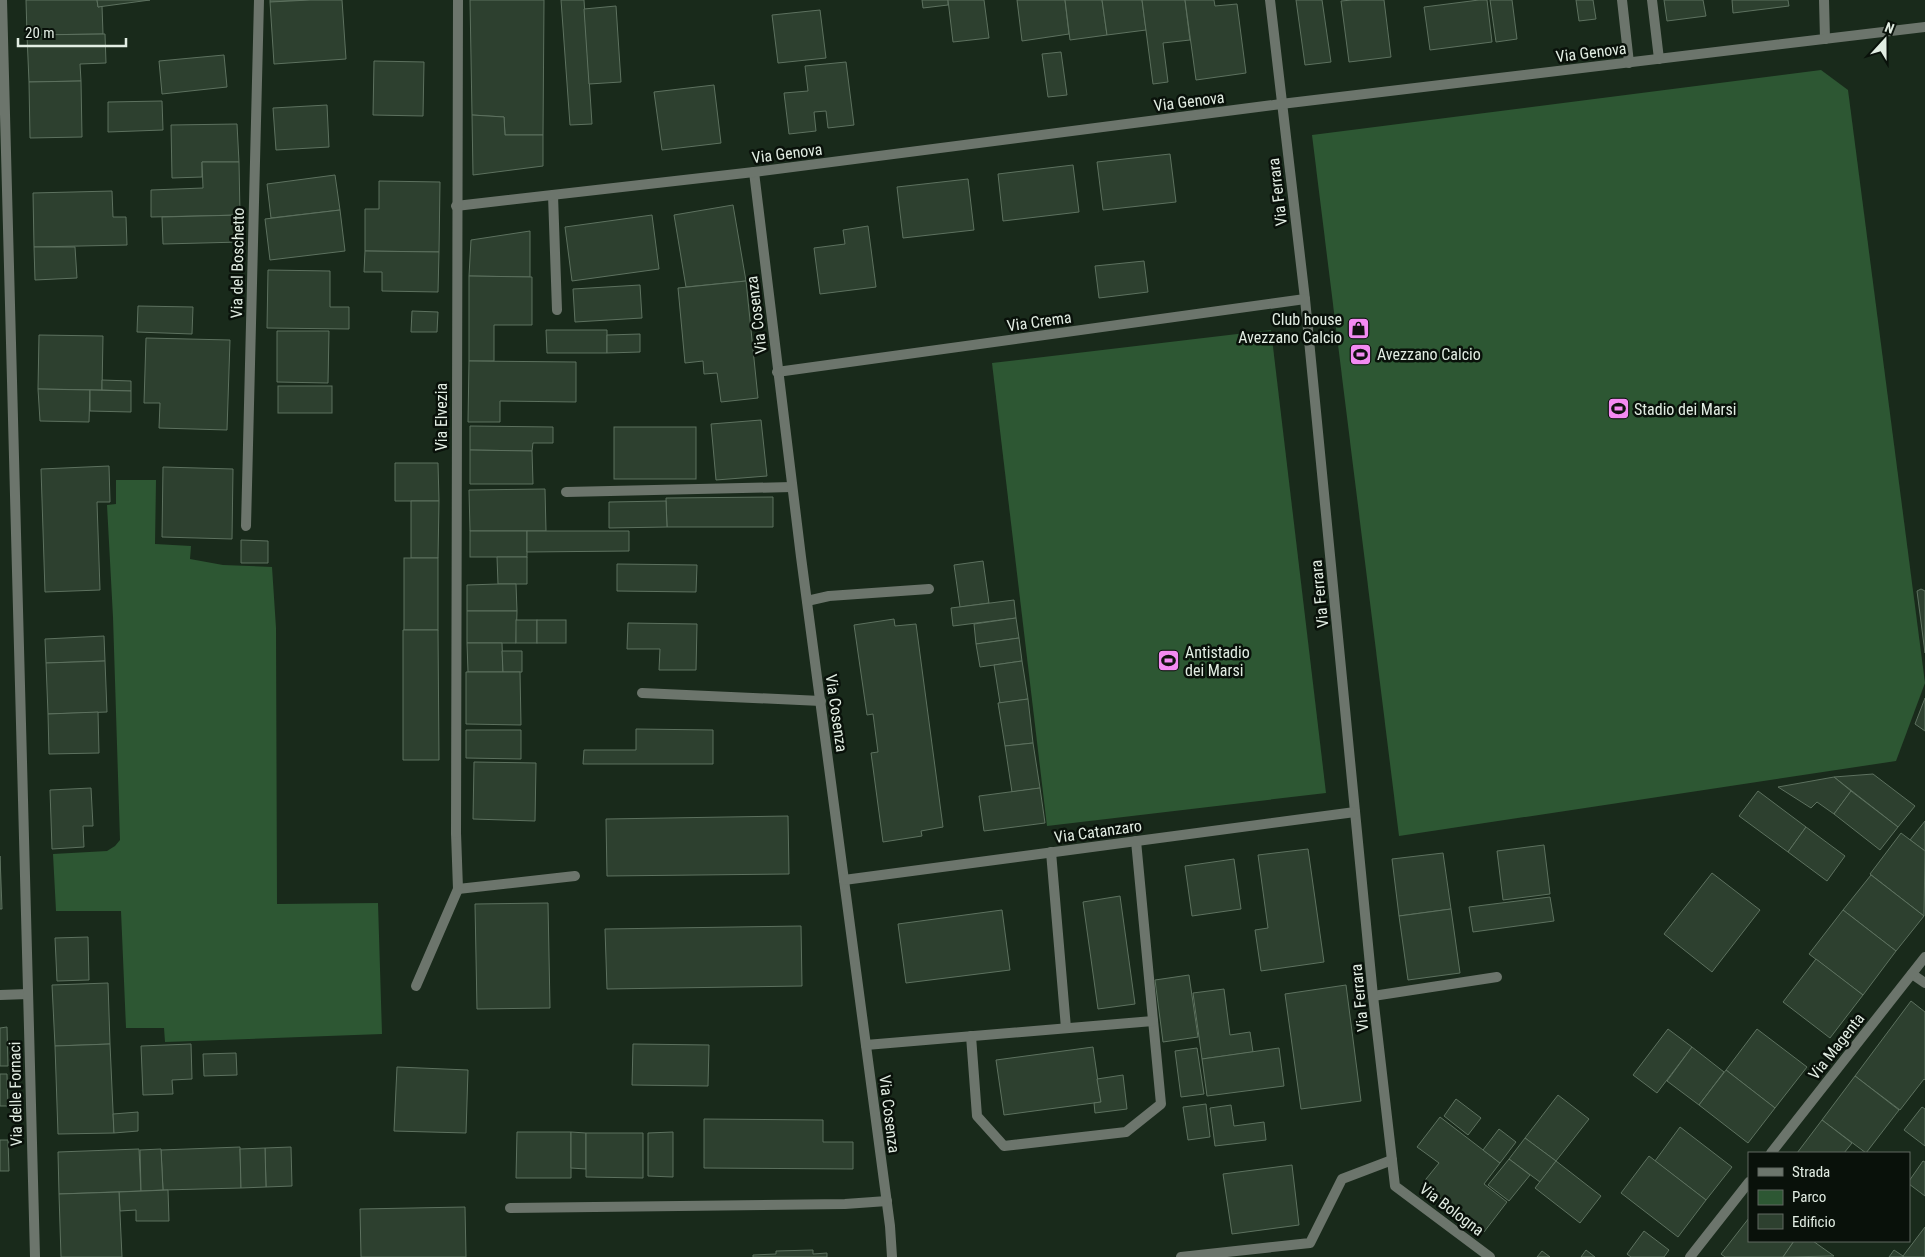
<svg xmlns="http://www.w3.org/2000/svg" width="1925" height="1257" font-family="'Roboto Condensed',sans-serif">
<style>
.green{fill:#2d5733}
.building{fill:#2d402f;stroke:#5d715f}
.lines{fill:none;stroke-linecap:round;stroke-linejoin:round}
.lane{stroke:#6c756c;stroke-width:10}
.street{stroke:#6c756c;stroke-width:10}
.labels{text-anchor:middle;stroke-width:5;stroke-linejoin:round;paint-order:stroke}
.street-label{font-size:16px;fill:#e2ede3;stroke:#09110a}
.poi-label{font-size:16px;fill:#e2ede3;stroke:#09110a;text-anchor:start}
</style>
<rect width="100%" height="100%" fill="#192a1b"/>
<g class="green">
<polygon points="1821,70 1848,90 1925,683 1896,761 1399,836 1312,135"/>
<polygon points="1271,330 1326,793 1047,826 992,363"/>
<polygon points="116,480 156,480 155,544 191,546 190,559 223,565 272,567 276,628 277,904 378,903 382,1034 165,1042 164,1028 126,1028 121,911 56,911 53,854 107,851 115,846 120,840 113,617 107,505 116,504"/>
</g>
<g class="building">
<polygon points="26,0 97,0 98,7 102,6 103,34 27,35"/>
<polygon points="97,0 150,0 98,7"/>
<polygon points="270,0 310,0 270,2"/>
<polygon points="310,0 342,0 346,59 274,64 270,2"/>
<polygon points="470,0 544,0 543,135 505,135 504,117 472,115"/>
<polygon points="561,0 584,0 592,124 570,125"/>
<polygon points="922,0 948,0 948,5 923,8"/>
<polygon points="948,0 984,0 989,38 953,42"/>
<polygon points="1017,0 1065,0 1069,34 1022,41"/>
<polygon points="1065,0 1102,0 1107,35 1070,40"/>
<polygon points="1102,0 1142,0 1146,30 1107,35"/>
<polygon points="1142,0 1185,0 1190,40 1163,43 1168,82 1153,84"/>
<polygon points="1185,0 1214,0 1215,6 1237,4 1246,73 1196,80"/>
<polygon points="1296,0 1322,0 1331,62 1305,65"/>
<polygon points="1352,0 1384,0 1391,57 1349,62 1341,1"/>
<polygon points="1479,0 1487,0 1492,42 1430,50 1424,7"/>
<polygon points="1490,0 1512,0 1517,39 1496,42"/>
<polygon points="1576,0 1593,0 1596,19 1579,21"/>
<polygon points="1664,0 1703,0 1706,16 1667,21"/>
<polygon points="1732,0 1788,0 1789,6 1733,13"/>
<polygon points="616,6 621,82 589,84 584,9"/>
<polygon points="820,10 826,58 778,63 772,15"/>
<polygon points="105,34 106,63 80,64 81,81 29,82 27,35"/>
<polygon points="1061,52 1067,95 1048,97 1042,54"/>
<polygon points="224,55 227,87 162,94 159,61"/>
<polygon points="374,61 424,62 423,116 373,115"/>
<polygon points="846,62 854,125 828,128 826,111 814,112 816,131 789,134 784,93 808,91 805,66"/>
<polygon points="81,81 82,137 30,138 29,82"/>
<polygon points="714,85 721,143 662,150 654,92"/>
<polygon points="162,101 163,130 108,132 108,102"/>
<polygon points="327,105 329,147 276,150 273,108"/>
<polygon points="472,115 504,117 505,135 543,135 543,166 473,175"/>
<polygon points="237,124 239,162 202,162 202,177 172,178 171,125"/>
<polygon points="1170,154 1176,202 1103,210 1097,162"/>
<polygon points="202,162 239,162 240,215 151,217 151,190 203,188"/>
<polygon points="1073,165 1079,212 1003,221 998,174"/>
<polygon points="335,175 340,210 271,218 267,184"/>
<polygon points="968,179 974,230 903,238 897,187"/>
<polygon points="379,181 440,182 439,252 365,251 365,209 379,209"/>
<polygon points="112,191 113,217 126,217 127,245 34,247 33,193"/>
<polygon points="733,205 746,281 686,287 674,215"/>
<polygon points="340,210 345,251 270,260 265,219"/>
<polygon points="240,215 241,242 163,244 162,217"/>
<polygon points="652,215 659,269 572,281 565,227"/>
<polygon points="868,226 876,287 820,294 814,248 845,244 843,230"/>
<polygon points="530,231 530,277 469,276 471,240"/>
<polygon points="34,247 75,247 77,278 35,280"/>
<polygon points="365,251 439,252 438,292 382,291 382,272 364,272"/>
<polygon points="1144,261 1148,292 1099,298 1095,266"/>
<polygon points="268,270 330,271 330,307 349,307 349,329 267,328"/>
<polygon points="469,276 532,277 532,325 494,325 494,361 469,361"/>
<polygon points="746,281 758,398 721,402 717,373 704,374 703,361 685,363 678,288"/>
<polygon points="640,285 642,318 575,322 573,289"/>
<polygon points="138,306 193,307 192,334 137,332"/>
<polygon points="412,311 438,312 437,332 411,332"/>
<polygon points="546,330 607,330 607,353 547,353"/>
<polygon points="277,331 329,331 328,383 277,382"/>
<polygon points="640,334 640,352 607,353 607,335"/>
<polygon points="39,335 103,336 102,390 38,389"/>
<polygon points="146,338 230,340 227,430 159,428 160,403 144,403"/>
<polygon points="469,361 576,362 576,402 500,401 500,422 468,422"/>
<polygon points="102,380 131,381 131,391 102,390"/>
<rect x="278" y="386" width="54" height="27"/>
<polygon points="38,389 90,390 89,422 40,421"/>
<polygon points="90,390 131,391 131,412 90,411"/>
<polygon points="761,420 767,476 716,480 711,424"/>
<polygon points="470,426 553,427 553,443 533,443 532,451 470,450"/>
<rect x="614" y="427" width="82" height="52"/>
<polygon points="470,450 532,451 533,484 470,484"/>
<polygon points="395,463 438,463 439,501 395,501"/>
<polygon points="109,466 110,502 97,502 100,590 45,592 41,469"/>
<polygon points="163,467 233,469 232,539 162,537"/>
<polygon points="545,489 546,531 470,531 469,490"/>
<polygon points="773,497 773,527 667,527 666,498"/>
<polygon points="411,501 439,501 438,558 411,558"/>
<polygon points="666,501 667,527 609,528 609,502"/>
<rect x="470" y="531" width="57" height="26"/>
<polygon points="527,531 629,531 629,551 527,552"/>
<polygon points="241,540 268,541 268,563 241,563"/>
<polygon points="497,557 527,557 527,584 498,584"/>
<rect x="404" y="558" width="34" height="72"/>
<polygon points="983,561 989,603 960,607 954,565"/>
<polygon points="617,564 697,565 696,592 617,591"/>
<polygon points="498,584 516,584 517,611 467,611 467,585"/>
<polygon points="1921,589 1925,591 1925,653 1917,591"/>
<polygon points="1014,600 1016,618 953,626 951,608"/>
<polygon points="467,611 517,611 516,643 467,643"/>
<polygon points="1016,618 1019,638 976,644 974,624"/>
<polygon points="894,619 895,626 916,624 943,827 921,831 922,836 883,842 871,753 878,752 873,714 867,715 854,625"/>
<rect x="516" y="620" width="21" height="23"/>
<rect x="537" y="620" width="29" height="23"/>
<polygon points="628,623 697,624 696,670 659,670 660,649 627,649"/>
<polygon points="403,630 438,630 439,760 403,760"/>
<polygon points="104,636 105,661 46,663 45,639"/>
<polygon points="1019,638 1022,661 980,667 976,644"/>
<polygon points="467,643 502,643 503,672 468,672"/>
<polygon points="502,651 522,651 522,672 503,672"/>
<polygon points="105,661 107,712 48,714 46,663"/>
<polygon points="1022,661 1028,699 1000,703 994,665"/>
<polygon points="466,672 520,672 521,725 466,724"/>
<polygon points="1925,698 1925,731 1915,724"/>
<polygon points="1028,699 1033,743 1005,746 998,703"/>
<polygon points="98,712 99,753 49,754 48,714"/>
<polygon points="636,729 713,730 713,764 583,764 584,750 636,750"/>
<polygon points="466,730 521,730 521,759 466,758"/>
<polygon points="1033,743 1040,788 1012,792 1005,746"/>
<polygon points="474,762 536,763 535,821 473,819"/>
<polygon points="1873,774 1915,806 1898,827 1834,777"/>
<polygon points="1834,777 1851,791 1834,814 1817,802 1811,808 1778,787"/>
<polygon points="91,788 93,826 83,826 84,847 52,849 50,790"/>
<polygon points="1040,788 1045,823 984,831 979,796"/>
<polygon points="1758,791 1806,827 1788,852 1739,816"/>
<polygon points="1851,791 1898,827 1880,850 1834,814"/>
<polygon points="788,816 789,874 607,876 606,819"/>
<polygon points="1925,821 1925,851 1910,840"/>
<polygon points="1806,827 1845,856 1827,881 1788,852"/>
<polygon points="1901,833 1925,851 1924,916 1870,874"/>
<polygon points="1544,845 1550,894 1503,900 1497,851"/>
<polygon points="1308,849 1324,962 1261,971 1255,930 1268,928 1258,855"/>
<polygon points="1443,853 1451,909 1399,916 1392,859"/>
<polygon points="0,856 2,909 0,909"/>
<polygon points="1234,859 1241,909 1192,916 1185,866"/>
<polygon points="1712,873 1760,910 1712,972 1664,934"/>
<polygon points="1871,875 1924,916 1896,951 1843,910"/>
<polygon points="1120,896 1135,1004 1098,1009 1083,902"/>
<polygon points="1550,897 1554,921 1473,932 1469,907"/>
<polygon points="548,903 550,1008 477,1009 475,904"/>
<polygon points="1451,909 1460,973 1408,980 1399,916"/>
<polygon points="1002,910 1010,970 906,983 898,924"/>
<polygon points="1843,910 1896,951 1863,995 1809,954"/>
<polygon points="801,926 802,986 607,989 605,929"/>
<polygon points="88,937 89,980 57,981 55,938"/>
<polygon points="1816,959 1863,995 1830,1038 1783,1002"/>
<polygon points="1189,975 1198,1037 1163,1042 1155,980"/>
<polygon points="108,983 110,1044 55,1046 52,985"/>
<polygon points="1346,985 1361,1101 1301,1109 1285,994"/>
<polygon points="1224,989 1230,1035 1250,1032 1253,1052 1202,1059 1193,993"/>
<polygon points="1911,1001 1925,1012 1925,1080 1924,1079 1900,1110 1855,1076"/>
<polygon points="7,1027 8,1066 0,1066 0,1028"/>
<polygon points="1668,1029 1692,1047 1657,1093 1633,1075"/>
<polygon points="1757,1029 1807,1067 1775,1108 1726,1070"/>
<polygon points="110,1044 114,1133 58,1134 55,1046"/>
<polygon points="191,1044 192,1079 172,1080 173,1094 143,1095 141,1046"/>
<polygon points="633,1044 709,1045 708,1086 632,1085"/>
<polygon points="1093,1047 1101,1102 1004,1115 996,1060"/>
<polygon points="1692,1047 1724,1072 1699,1105 1667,1081"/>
<polygon points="1197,1048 1204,1094 1181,1097 1175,1051"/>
<polygon points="1279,1048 1284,1086 1207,1096 1202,1059"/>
<polygon points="236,1053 237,1075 204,1076 203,1054"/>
<polygon points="397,1067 468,1070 466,1133 394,1131"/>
<polygon points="1726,1070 1775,1108 1748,1143 1699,1105"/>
<polygon points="0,1074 7,1074 8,1106 0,1106"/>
<polygon points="1123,1075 1127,1109 1095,1113 1094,1103 1101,1102 1097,1079"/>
<polygon points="1855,1076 1899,1110 1866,1153 1822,1120"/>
<polygon points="1558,1095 1589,1119 1556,1161 1525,1138"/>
<polygon points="1456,1099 1481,1118 1468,1135 1444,1116"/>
<polygon points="1206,1104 1210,1137 1188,1140 1183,1107"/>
<polygon points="1231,1105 1234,1126 1264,1122 1266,1140 1215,1146 1210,1108"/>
<polygon points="1922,1107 1925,1109 1925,1146 1904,1130"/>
<polygon points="138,1112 138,1131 114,1133 113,1114"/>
<polygon points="1440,1117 1500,1163 1484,1184 1507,1202 1484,1232 1422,1184 1439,1163 1417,1147"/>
<polygon points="704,1119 823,1120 823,1142 853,1142 853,1169 704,1168"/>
<polygon points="1822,1120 1852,1143 1844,1153 1797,1153"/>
<polygon points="1680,1127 1732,1167 1706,1200 1655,1161"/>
<polygon points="1499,1129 1516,1142 1500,1163 1483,1150"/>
<polygon points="517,1132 571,1132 571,1178 516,1178"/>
<polygon points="571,1132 586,1133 586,1169 571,1168"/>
<polygon points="673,1132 673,1177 648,1176 648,1133"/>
<polygon points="586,1133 643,1133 643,1178 586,1177"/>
<polygon points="1525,1138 1556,1161 1540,1182 1509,1159"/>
<polygon points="0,1140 8,1140 9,1171 0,1171"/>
<polygon points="240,1147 241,1188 163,1190 161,1150"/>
<polygon points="291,1147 292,1186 266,1187 265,1148"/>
<polygon points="265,1148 266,1187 241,1188 240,1149"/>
<polygon points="139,1149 141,1191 59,1194 58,1152"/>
<polygon points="161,1149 163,1190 141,1191 140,1150"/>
<polygon points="1649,1156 1706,1200 1678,1237 1621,1193"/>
<polygon points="1509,1159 1530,1175 1509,1201 1488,1185"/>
<polygon points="1556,1161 1601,1196 1580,1223 1535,1188"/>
<polygon points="1923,1161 1925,1162 1925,1196 1909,1184 1909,1181"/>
<polygon points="1292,1165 1299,1225 1232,1234 1223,1174"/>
<polygon points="168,1190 169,1221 136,1221 136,1210 120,1211 119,1192"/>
<polygon points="119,1192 122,1257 61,1257 59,1194"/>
<polygon points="465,1207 466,1257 361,1257 360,1209"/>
<polygon points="1749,1218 1749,1241 1794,1241 1783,1257 1725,1257 1721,1254"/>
<polygon points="1925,1227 1925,1257 1903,1257 1903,1256"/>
<polygon points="1644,1231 1669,1250 1664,1257 1631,1257 1627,1254"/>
<polygon points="1794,1241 1813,1241 1834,1256 1783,1257"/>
<polygon points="813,1250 813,1254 827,1253 827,1257 753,1257 753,1255 776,1254 776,1251"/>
<polygon points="1586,1250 1595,1257 1581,1257"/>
<polygon points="1894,1250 1903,1256 1903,1257 1889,1257"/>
<polygon points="1542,1251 1550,1257 1537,1257"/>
</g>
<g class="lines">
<g class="lane">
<polyline points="1622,0 1629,63"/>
<polyline points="1652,0 1659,59"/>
<polyline points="1824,0 1825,39"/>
<polyline points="553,195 557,310"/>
<polyline points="566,492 792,487"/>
<polyline points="807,601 829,596 929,589"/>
<polyline points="642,693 821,701"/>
<polyline points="1051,852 1066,1028"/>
<polyline points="458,889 575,876"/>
<polyline points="416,986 458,889 456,833"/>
<polyline points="0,995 28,994"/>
<polyline points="1373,996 1497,977"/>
<polyline points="971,1036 977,1116 1004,1146 1126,1132 1161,1104 1136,841"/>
<polyline points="866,1045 1153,1021"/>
<polyline points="510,1208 845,1204 887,1201"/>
<polyline points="1181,1257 1310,1243 1342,1179 1392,1160"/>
</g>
<g class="street">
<polyline points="2,0 35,1257"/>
<polyline points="1270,0 1305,299 1373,996 1395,1186 1490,1257"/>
<polyline points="754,172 801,557 890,1226 892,1257"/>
<polyline points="456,206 754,172 1281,104 1925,27"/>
<polyline points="777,372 1305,299"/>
<polyline points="246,526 259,0"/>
<polyline points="456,833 458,0"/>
<polyline points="844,880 1355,812"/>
<polyline points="1912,974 1925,983"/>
<polyline points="1771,1153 1925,957"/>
<polyline points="1690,1257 1749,1182"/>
</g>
</g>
<defs>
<symbol id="shop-square" viewBox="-11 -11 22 22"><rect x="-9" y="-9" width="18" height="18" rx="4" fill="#f38af2" stroke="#09110a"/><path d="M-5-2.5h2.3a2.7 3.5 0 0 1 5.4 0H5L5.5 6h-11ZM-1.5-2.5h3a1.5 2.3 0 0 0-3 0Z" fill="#111"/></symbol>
<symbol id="stadium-square" viewBox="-11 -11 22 22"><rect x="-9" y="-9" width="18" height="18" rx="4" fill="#f38af2" stroke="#09110a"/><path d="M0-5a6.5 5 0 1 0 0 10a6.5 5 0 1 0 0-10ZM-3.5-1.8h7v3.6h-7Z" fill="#111"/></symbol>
</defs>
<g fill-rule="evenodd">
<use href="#shop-square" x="1346" y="316" width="25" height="25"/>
<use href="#stadium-square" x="1348" y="342" width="25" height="25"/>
<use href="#stadium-square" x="1606" y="396" width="25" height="25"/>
<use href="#stadium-square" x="1156" y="648" width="25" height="25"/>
</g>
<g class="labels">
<g class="street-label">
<text transform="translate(1591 52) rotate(-7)" y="6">Via Genova</text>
<text transform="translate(1189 101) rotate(-7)" y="6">Via Genova</text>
<text transform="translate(787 153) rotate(-7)" y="6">Via Genova</text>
<text transform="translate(1277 192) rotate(-97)" y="6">Via Ferrara</text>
<text transform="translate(237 263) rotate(-89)" y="6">Via del Boschetto</text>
<text transform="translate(756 315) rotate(-97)" y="6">Via Cosenza</text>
<text transform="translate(1039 321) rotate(-8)" y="6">Via Crema</text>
<text transform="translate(441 417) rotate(-90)" y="6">Via Elvezia</text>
<text transform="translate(1319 594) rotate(-96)" y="6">Via Ferrara</text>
<text transform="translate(837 713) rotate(82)" y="6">Via Cosenza</text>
<text transform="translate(1098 831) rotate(-8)" y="6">Via Catanzaro</text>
<text transform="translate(1359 998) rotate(-96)" y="6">Via Ferrara</text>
<text transform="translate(1836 1046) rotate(-52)" y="6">Via Magenta</text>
<text transform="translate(15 1094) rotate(-91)" y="6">Via delle Fornaci</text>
<text transform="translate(890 1114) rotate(83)" y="6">Via Cosenza</text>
<text transform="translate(1452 1209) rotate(37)" y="6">Via Bologna</text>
</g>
<g class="poi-label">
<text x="1342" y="325" text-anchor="end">Club house<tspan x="1342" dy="18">Avezzano Calcio</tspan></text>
<text x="1377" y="360">Avezzano Calcio</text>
<text x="1634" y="415">Stadio dei Marsi</text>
<text x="1185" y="658">Antistadio<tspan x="1185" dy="18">dei Marsi</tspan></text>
</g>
</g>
<rect x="1748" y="1152" width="162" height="90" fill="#09110a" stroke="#606961"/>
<rect x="1758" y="1168" width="25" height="8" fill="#6c756c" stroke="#606961"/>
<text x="1792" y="1177" font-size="15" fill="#e2ede3">Strada</text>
<rect x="1758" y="1190" width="25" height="15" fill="#2d5733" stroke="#606961"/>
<text x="1792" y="1202" font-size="15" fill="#e2ede3">Parco</text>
<rect x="1758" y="1214" width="25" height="15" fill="#2d402f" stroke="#606961"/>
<text x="1792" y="1227" font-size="15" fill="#e2ede3">Edificio</text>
<g transform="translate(1885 40) rotate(21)" stroke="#09110a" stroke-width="4" paint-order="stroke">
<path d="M0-4L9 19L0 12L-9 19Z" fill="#e2ede3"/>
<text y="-8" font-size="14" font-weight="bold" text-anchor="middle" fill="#e2ede3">N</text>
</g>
<path d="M18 38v8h108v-8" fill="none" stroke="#e2ede3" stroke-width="2.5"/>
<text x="25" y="38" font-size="15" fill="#e2ede3" stroke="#09110a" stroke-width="4" paint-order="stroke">20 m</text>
</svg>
